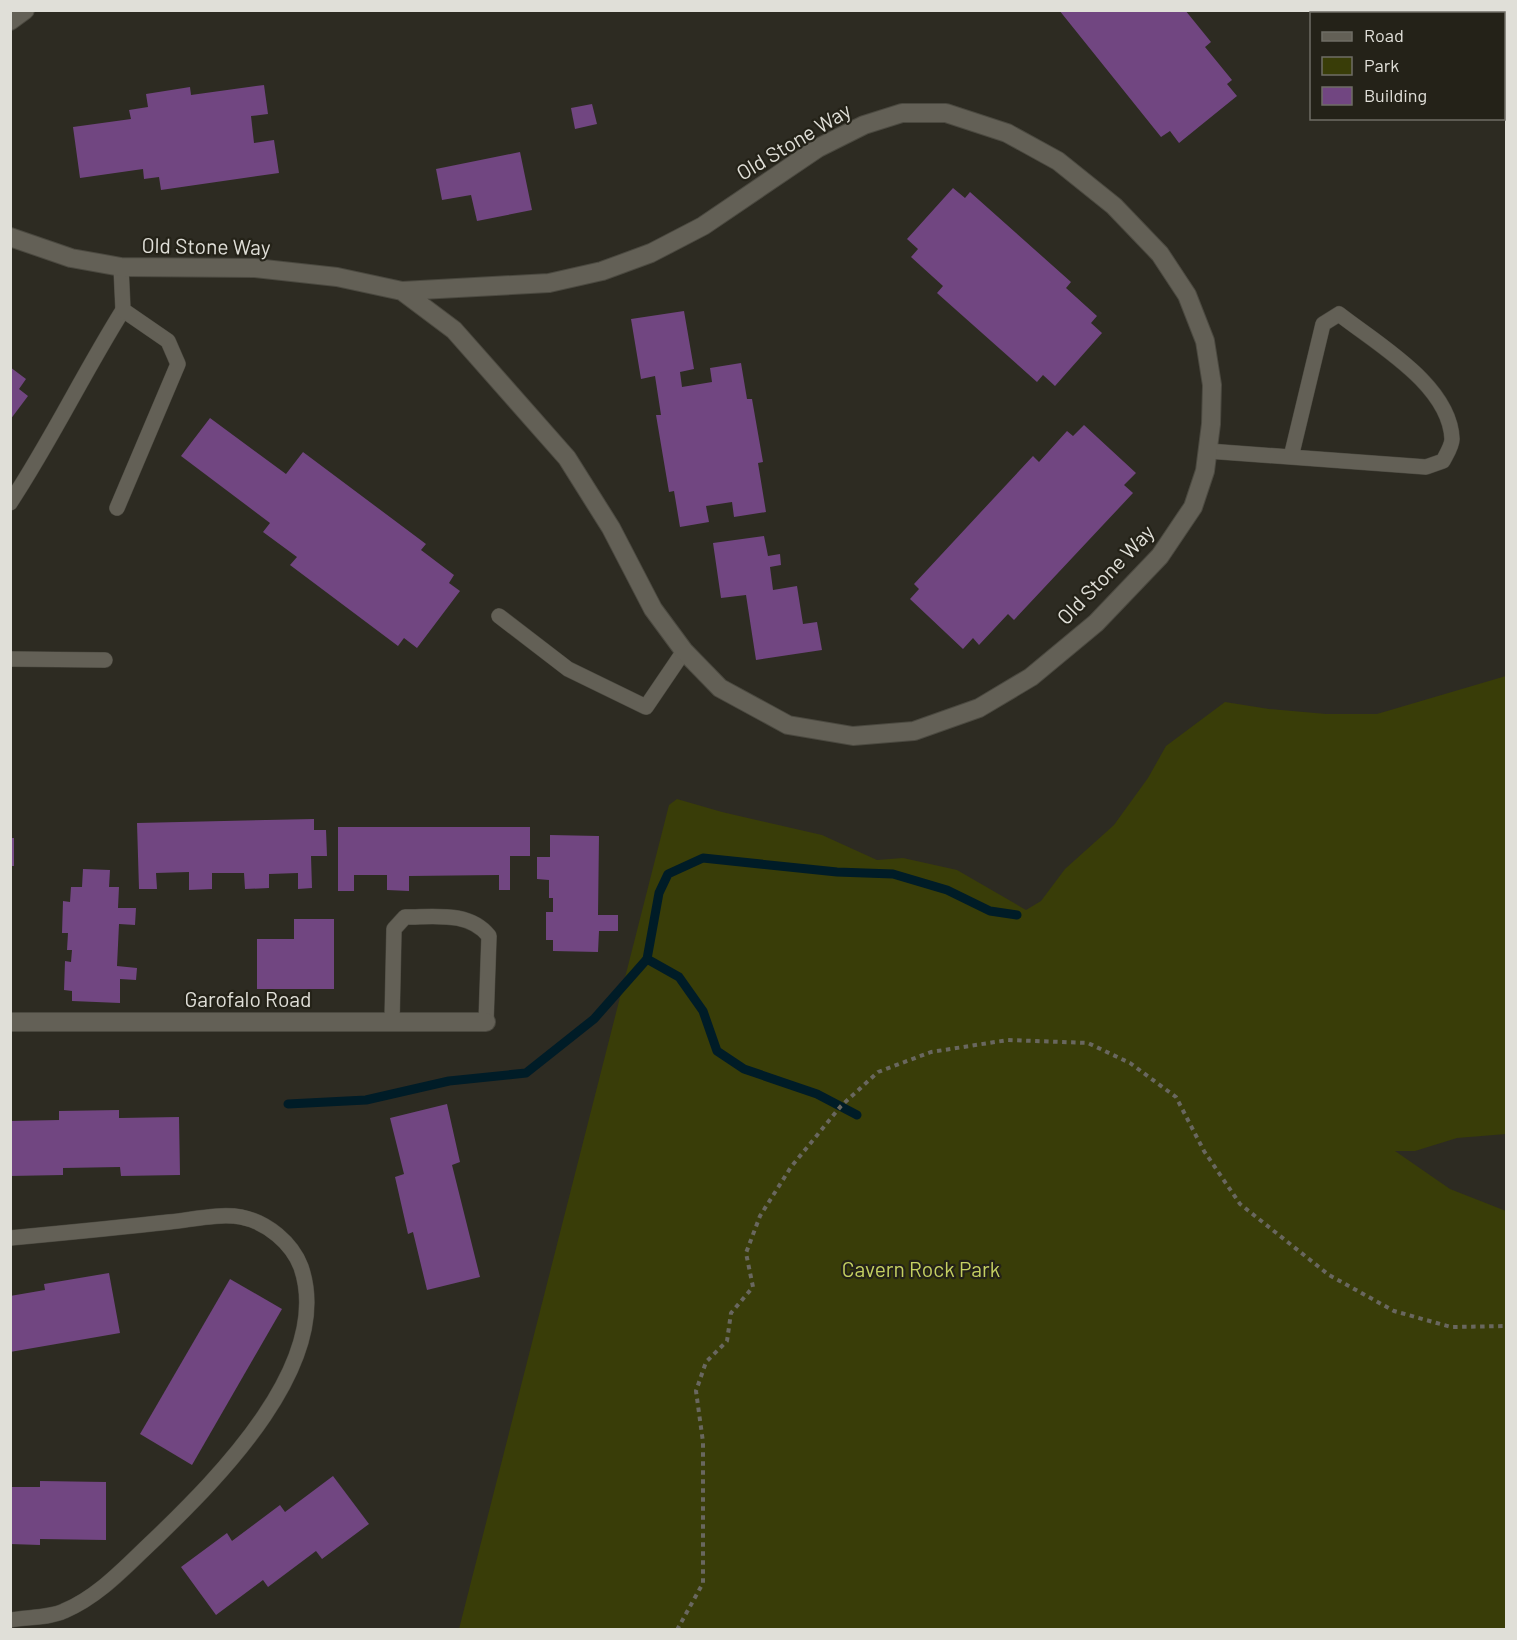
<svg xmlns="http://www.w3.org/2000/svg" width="1517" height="1640" font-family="Barlow,sans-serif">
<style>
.green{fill:#393d08}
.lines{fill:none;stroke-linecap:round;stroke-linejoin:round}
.stream{stroke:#001c27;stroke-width:9}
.building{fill:#714681}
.service-casing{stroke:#4b4940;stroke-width:16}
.minor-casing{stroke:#4b4940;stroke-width:20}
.tertiary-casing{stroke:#4b4940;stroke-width:20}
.path{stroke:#69675f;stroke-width:4;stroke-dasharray:4.5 4.5;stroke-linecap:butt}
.service{stroke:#636056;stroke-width:15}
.minor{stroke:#636056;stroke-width:18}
.tertiary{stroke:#636056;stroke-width:18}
.labels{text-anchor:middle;stroke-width:4.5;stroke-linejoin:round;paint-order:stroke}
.street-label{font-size:21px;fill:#e0dfd8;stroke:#242218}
.park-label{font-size:21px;fill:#c5d062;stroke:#242218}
</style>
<rect width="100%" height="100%" fill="#2d2b22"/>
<polygon class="green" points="1506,676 1506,1134 1457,1138 1415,1151 1395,1151 1450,1189 1506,1211 1506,1629 459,1629 669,805 677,799 722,812 822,835 877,860 903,858 957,870 1026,910 1041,901 1065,869 1114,825 1148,778 1166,746 1225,702 1269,709 1326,714 1377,714"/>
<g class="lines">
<g class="stream">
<polyline points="647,959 679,977 703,1011 717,1051 744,1069 817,1094 857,1115"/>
<polyline points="288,1104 366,1100 449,1081 526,1073 594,1019 647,959 659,893 668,874 703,858 837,872 893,874 947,890 990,911 1017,915"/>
</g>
</g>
<g class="building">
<polygon points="1059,10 1185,10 1211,42 1205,47 1232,80 1227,84 1237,96 1179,143 1170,131 1161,137"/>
<polygon points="264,85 268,114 251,116 254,143 274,140 279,173 161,190 159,177 144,179 143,169 80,178 73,127 131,119 129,110 148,107 146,94 190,87 191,95"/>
<polygon points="592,104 597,124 575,129 571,108"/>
<polygon points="520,152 532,210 477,221 471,195 442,200 436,169"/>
<polygon points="953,188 965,198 970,192 1071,282 1066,288 1097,316 1091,323 1102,333 1055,386 1043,375 1037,382 937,293 943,286 911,257 918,249 907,239"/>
<polygon points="684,311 694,369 680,372 682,387 712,382 710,368 741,363 747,399 752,399 763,462 758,463 766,512 734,517 732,502 706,506 709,522 680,527 674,491 669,492 656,415 661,415 655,376 641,379 631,319"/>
<polygon points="10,367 26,379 19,389 28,396 10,420"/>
<polygon points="210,418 286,474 303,452 426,544 421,550 454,575 449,583 460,591 417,648 404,638 398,646 290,565 297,557 263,532 270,523 181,456"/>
<polygon points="1084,425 1136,473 1124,485 1133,493 1014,620 1008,614 979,645 973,638 963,649 910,599 919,589 914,584 1033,456 1039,462 1067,431 1073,436"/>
<polygon points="764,536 768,556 780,554 781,565 770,567 773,590 797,586 803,624 817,622 822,650 756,660 746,595 721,598 713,543"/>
<polygon points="314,819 314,830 326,830 327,856 311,856 312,888 298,889 298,873 269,874 269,888 245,889 244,873 212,873 212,889 189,890 189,872 156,873 157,889 139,889 137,823"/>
<polygon points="338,827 530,827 530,856 510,856 510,890 499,890 499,875 409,876 409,891 387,890 387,875 354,875 354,891 338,891"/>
<polygon points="550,835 599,836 598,915 618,915 618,931 599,931 598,952 553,951 553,940 546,940 546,912 553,912 553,898 549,898 549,880 537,879 537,857 550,857"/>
<rect x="10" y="838" width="4" height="28"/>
<polygon points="83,869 110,870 109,887 119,887 118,908 136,908 135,925 119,924 117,966 137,968 136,980 120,979 120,1003 72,1001 72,991 64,990 65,961 71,962 72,950 67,950 68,933 62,933 63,901 70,902 71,887 82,887"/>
<polygon points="294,919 334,919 334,989 257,989 257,939 294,939"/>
<polygon points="447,1104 460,1162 452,1165 480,1277 427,1290 413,1232 408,1234 395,1177 404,1174 390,1118"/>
<polygon points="119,1110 119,1118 179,1117 180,1175 121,1176 120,1167 63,1168 63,1175 10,1176 10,1121 59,1120 59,1111"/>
<polygon points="109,1273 120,1333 10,1352 10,1296 45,1290 44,1284"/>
<polygon points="230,1279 282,1309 192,1465 140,1434"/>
<polygon points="333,1476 369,1524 322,1559 316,1551 268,1587 263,1580 216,1615 181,1567 227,1533 232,1541 280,1505 285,1512"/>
<polygon points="40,1481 106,1482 106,1540 40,1539 40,1545 10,1544 10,1487 40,1487"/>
</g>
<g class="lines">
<defs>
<g id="service">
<path d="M1208,451L1426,467L1443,461C1446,455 1452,446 1452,439C1450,385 1377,344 1339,314L1323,324L1291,457"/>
<path d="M10,503C51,441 83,374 123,310"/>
<polyline points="117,508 178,364 168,341 123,310 121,267"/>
<polyline points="499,616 568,669 646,707 684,651"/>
<polyline points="10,659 105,660"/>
<path d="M392,1022L394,929L405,917C435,917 469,911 489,936L486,1022"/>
<path d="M10,1238C63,1233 116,1228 169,1222C191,1220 219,1213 241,1217C267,1222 292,1243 301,1267C334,1363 218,1478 156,1538C128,1564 100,1596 64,1611C49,1618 27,1617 10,1620"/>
</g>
<g id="minor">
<polyline points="10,237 71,258 121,267 255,268 337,277 402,291 549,283 602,271 651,253 703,226 818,148 864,125 902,113 946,113 1007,133 1058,161 1114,206 1160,254 1187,295 1205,341 1212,385 1211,424 1205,471 1193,507 1160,556 1096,623 1031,677 979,708 914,731 853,736 788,725 720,688 684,651 653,609 611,528 567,458 454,330 402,291"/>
<polyline points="10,1022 486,1022"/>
</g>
<polyline id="tertiary" points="10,21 25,10"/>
</defs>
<use href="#service" class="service-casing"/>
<use href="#minor" class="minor-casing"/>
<use href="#tertiary" class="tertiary-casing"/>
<polyline class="path" points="677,1630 703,1583 703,1442 696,1391 706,1362 727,1341 731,1313 753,1287 746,1253 760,1216 791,1167 841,1106 878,1072 931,1052 1008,1040 1088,1043 1130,1063 1176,1097 1204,1151 1240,1204 1329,1275 1394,1311 1451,1327 1506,1326"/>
<use href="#service" class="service"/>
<use href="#minor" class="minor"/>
<use href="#tertiary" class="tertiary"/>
</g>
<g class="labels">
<g class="street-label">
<text transform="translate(794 142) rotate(-31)" y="7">Old Stone Way</text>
<text transform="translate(206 247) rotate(1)" y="7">Old Stone Way</text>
<text transform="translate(1106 575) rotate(-46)" y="7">Old Stone Way</text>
<text x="248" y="1007">Garofalo Road</text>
</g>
<g class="park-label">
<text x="921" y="1277">Cavern Rock Park</text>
</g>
</g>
<rect width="1517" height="1640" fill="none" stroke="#e0dfd8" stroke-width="24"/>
<rect x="1310" y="12" width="195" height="108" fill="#242218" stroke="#6f6e65" stroke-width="1.5"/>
<rect x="1322" y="32" width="30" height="9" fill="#636056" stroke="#6f6e65" stroke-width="1.5"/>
<text x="1364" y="42" font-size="18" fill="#e0dfd8">Road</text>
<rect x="1322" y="57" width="30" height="18" fill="#393d08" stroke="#6f6e65" stroke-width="1.5"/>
<text x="1364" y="72" font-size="18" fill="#e0dfd8">Park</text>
<rect x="1322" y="87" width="30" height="18" fill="#714681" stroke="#6f6e65" stroke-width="1.5"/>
<text x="1364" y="102" font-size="18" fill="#e0dfd8">Building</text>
</svg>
